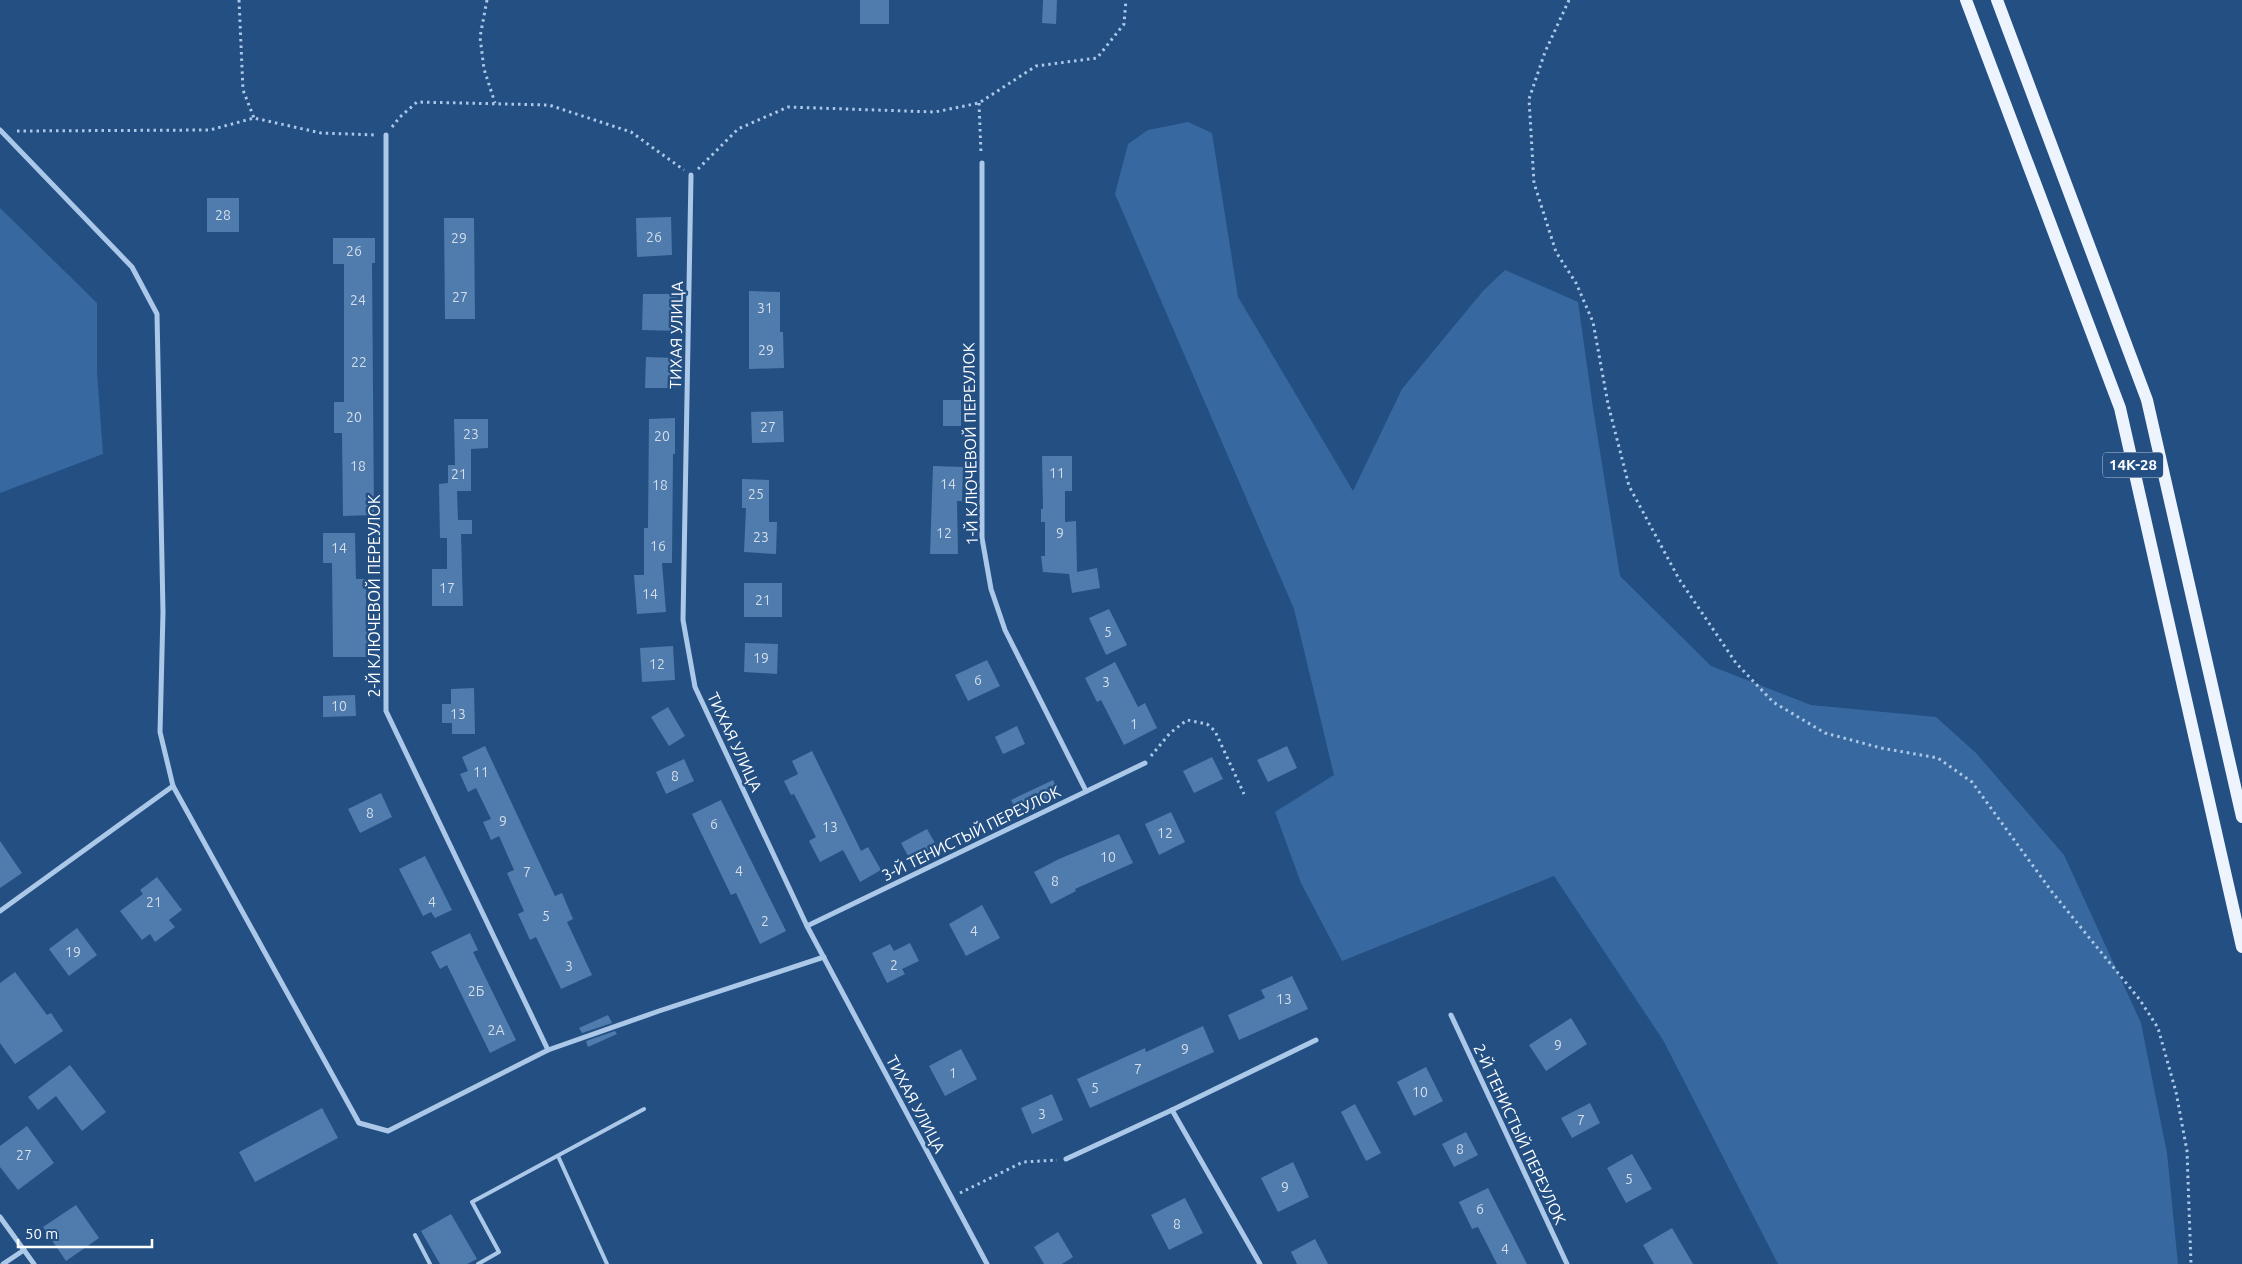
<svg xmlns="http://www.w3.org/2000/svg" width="2242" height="1264" font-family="Ubuntu,sans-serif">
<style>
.green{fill:#3769a0}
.building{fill:#507bad}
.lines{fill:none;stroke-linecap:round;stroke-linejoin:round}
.path{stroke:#abc8e8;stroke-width:3;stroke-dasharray:2.5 4;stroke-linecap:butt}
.service{stroke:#abc8e8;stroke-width:4}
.minor{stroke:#abc8e8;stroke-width:5}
.primary{stroke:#edf4fe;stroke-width:12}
.labels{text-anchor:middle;stroke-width:5;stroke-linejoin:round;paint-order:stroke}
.number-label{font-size:14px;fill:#d3deea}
.shield{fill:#234f83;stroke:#bdcada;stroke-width:1}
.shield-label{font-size:15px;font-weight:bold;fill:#fff}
.street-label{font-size:16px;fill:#fff;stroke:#234f83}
</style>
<rect width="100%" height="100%" fill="#234f83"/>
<g class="green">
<polygon points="1188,122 1212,133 1238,297 1353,491 1402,389 1483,291 1505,270 1578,302 1593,408 1620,576 1711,666 1811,705 1936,717 1976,753 2064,855 2141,1023 2167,1153 2178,1264 1778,1264 1663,1040 1554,876 1342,961 1301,883 1275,812 1334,775 1294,609 1115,194 1128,144 1148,130"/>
<polygon points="0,208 97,303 97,372 103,454 0,493"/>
</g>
<g class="building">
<rect x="860" y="0" width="29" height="24"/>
<polygon points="1043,0 1057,0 1056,24 1042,23"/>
<rect x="207" y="198" width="32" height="34"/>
<polygon points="671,217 672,255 637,257 636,218"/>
<polygon points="444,218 474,218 475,319 445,319"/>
<polygon points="333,238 375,238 375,263 372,263 374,515 343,516 342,433 334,433 334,402 344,402 344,264 333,264"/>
<polygon points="749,291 780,292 780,332 783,332 784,368 749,369"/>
<polygon points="643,294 677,294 677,331 642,330"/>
<polygon points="646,357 676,358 676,388 645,388"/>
<rect x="943" y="400" width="18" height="26"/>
<polygon points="783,411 784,442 752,443 751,412"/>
<polygon points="675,418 675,454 673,454 672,563 662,563 666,612 637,614 634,575 644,575 644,528 648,528 649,419"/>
<polygon points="454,419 488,419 488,448 471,449 471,491 457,491 458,520 472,520 472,534 461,534 463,606 432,606 432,569 447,569 447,538 440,538 439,484 448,483 448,465 455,465"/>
<polygon points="1042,456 1072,456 1072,491 1065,491 1065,522 1076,521 1077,572 1097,568 1100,588 1072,593 1069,574 1043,572 1041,556 1045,556 1045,522 1041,522 1041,509 1043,509"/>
<polygon points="933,466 963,467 962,501 957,501 958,554 930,554"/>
<polygon points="742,479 769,480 769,522 777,522 776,554 744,552 746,508 742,508"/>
<polygon points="323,533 355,533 356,579 366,579 366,627 371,627 371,657 333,657 332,563 323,563"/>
<rect x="744" y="583" width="38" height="34"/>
<polygon points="1109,609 1127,645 1106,655 1089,618"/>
<polygon points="745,643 778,644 777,674 744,672"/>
<polygon points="673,646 675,680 642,682 640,648"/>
<polygon points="987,660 1000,686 968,701 955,675"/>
<polygon points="1115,662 1138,707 1145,703 1157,728 1124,745 1101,700 1097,702 1085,678"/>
<polygon points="474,688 475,734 452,734 452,723 442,723 442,704 451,704 451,689"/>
<polygon points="355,695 356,716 323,717 323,696"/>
<polygon points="668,707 685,736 669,746 651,717"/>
<polygon points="1017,726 1025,744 1003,754 995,737"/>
<polygon points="485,746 555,896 562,893 573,919 567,922 592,975 561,989 536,937 530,940 518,914 524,911 507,873 514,870 499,836 491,840 483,822 491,819 476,788 468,792 460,774 468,771 462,757"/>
<polygon points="1287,746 1297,768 1268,782 1257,760"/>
<polygon points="812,751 861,851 868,847 881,870 860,882 843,850 820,862 809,841 816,837 794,794 791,795 784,781 798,774 792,761"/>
<polygon points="1212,757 1223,779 1194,793 1183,771"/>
<polygon points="684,759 694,781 666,794 656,772"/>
<polygon points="1053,780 1060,795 1019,815 1011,800"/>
<polygon points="381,793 392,817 360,833 348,809"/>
<polygon points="721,800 786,931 760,944 736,893 731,895 692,814"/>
<polygon points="1171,812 1185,842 1159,855 1145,824"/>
<polygon points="927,829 939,850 913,865 901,843"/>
<polygon points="1119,834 1133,863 1075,889 1076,891 1051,904 1034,872 1059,859"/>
<polygon points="0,841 22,873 0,888"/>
<polygon points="425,856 452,910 435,918 431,912 423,916 399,869"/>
<polygon points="157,877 182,910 169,920 175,927 155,942 150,934 142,940 120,911 143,894 140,890"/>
<polygon points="982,905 1000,938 966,956 949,924"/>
<polygon points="77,928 97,955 69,976 49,949"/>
<polygon points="470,933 478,950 473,952 516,1040 490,1053 447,965 440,969 431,952"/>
<polygon points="910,943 919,961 902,969 905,974 887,983 872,953 890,944 894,951"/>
<polygon points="15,972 47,1015 51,1013 63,1031 15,1064 0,1043 0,983"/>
<polygon points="1292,976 1308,1009 1239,1040 1228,1015 1265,998 1261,990"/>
<polygon points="608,1015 612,1023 582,1033 579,1028"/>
<polygon points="1571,1018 1587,1044 1546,1071 1529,1045"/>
<polygon points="1203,1026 1214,1052 1090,1108 1077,1079 1145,1048 1146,1052"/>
<polygon points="615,1031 617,1034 588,1047 586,1041"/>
<polygon points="961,1049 977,1079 945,1096 929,1066"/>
<polygon points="70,1065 106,1112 82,1131 56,1096 38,1110 28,1097"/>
<polygon points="1426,1067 1443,1101 1414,1116 1397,1082"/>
<polygon points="1052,1094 1063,1120 1032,1134 1021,1108"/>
<polygon points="1590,1103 1600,1123 1572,1138 1561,1118"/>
<polygon points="1355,1104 1381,1153 1366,1161 1341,1112"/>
<polygon points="322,1108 338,1138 255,1182 239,1152"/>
<polygon points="27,1126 54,1163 18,1190 0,1167 0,1146"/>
<polygon points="1466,1132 1478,1155 1454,1167 1442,1144"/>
<polygon points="1632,1154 1652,1189 1626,1203 1607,1168"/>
<polygon points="1293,1162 1309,1197 1278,1212 1261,1178"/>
<polygon points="1488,1188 1508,1227 1527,1264 1497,1264 1478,1227 1472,1229 1459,1202"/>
<polygon points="1185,1198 1203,1233 1169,1250 1151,1215"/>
<polygon points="76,1205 99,1238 66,1261 43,1227"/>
<polygon points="451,1214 477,1259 467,1264 440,1264 421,1231"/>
<polygon points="1672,1228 1693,1264 1654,1264 1643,1245"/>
<polygon points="1058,1232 1073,1257 1062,1264 1044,1264 1034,1247"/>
<polygon points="1315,1239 1328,1264 1297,1264 1291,1252"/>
</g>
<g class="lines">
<g class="path">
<polyline points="239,0 243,90 254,118"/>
<polyline points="487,0 480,37 484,69 495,103"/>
<polyline points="1569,0 1545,52 1529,99 1534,183 1556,252 1576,283 1593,322 1608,404 1629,486 1679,579 1736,663 1773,702 1825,733 1881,748 1938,758 1972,782 2052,892 2140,1000 2158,1028 2176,1092 2187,1151 2191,1264"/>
<polyline points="979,103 981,153"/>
<polyline points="392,127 400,117 417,102 549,105 631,132 684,170"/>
<polyline points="17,131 210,130 254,118 321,133 377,135"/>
<polyline points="698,169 738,129 788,107 935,112 979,103 1036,66 1097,58 1124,24 1126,0"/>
<polyline points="1151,756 1170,733 1187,720 1207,724 1215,731 1244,794"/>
<polyline points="960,1193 1023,1162 1057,1160"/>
</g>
<g class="service">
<polyline points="558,1156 607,1264"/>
<polyline points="415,1235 430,1264"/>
<polyline points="478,1264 499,1252 472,1202 644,1109"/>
</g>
<g class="minor">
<polyline points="0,130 132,267 157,314 163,612 160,732 173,786 359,1123 388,1131 548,1050 659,1011 824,957"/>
<polyline points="386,135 386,711 548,1050"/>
<polyline points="982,163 982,538 991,589 1005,630 1086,791"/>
<polyline points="691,175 683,620 695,687 807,926 987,1264"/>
<polyline points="0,911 173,786"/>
<polyline points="807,926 1145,763"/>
<polyline points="1451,1015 1567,1264"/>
<polyline points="1172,1110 1260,1264"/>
<polyline points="1066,1159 1172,1110 1316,1040"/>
<polyline points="0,1217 34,1264"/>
<polyline points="3,1264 24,1250"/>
</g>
<g class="primary">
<polyline points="1966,0 2120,408 2242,947"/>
<polyline points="1997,0 2147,400 2242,817"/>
</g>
</g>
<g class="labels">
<g class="number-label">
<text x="223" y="220">28</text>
<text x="654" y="242">26</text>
<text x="459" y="243">29</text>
<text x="354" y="256">26</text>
<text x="460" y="302">27</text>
<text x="358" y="305">24</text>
<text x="765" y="313">31</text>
<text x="766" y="355">29</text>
<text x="359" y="367">22</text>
<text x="354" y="422">20</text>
<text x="768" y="432">27</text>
<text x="471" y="439">23</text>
<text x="662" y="441">20</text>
<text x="358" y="471">18</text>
<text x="1057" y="478">11</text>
<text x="459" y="479">21</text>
<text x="948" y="489">14</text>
<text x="660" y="490">18</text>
<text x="756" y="499">25</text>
<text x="944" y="538">12</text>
<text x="1060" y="538">9</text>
<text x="761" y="542">23</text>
<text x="658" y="551">16</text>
<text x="339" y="553">14</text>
<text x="447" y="593">17</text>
<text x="650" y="599">14</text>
<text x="763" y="605">21</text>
<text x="1108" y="637">5</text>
<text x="761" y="663">19</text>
<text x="657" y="669">12</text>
<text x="978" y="685">6</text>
<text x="1106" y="687">3</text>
<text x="339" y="711">10</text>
<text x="458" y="719">13</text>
<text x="1134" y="729">1</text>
<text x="481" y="777">11</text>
<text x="675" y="781">8</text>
<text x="370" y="818">8</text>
<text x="503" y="826">9</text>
<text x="714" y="829">6</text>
<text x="830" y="832">13</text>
<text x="1165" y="838">12</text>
<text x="1108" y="862">10</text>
<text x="739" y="876">4</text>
<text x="527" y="877">7</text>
<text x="1055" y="886">8</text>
<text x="154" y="907">21</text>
<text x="432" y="907">4</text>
<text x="546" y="921">5</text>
<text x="765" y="926">2</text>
<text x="974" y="936">4</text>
<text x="73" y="957">19</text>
<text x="894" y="970">2</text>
<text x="569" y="971">3</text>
<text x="476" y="996">2Б</text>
<text x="1284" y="1004">13</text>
<text x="496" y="1035">2А</text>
<text x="1558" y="1050">9</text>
<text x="1185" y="1054">9</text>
<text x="1138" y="1074">7</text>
<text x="953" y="1078">1</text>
<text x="1095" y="1093">5</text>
<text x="1420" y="1097">10</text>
<text x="1042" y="1119">3</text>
<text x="1581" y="1125">7</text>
<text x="1460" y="1154">8</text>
<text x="24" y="1160">27</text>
<text x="1629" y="1184">5</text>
<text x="1285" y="1192">9</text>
<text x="1480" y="1214">6</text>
<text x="1177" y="1229">8</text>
<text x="1505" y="1254">4</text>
</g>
<rect class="shield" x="2103" y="452.5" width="60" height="25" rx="4"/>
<g class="shield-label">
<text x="2133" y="470">14К-28</text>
</g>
<g class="street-label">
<text transform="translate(676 335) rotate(-89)" y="6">ТИХАЯ УЛИЦА</text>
<text transform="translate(970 444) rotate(-91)" y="6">1-Й КЛЮЧЕВОЙ ПЕРЕУЛОК</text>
<text transform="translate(374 596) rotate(-90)" y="6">2-Й КЛЮЧЕВОЙ ПЕРЕУЛОК</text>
<text transform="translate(735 742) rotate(65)" y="6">ТИХАЯ УЛИЦА</text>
<text transform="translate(971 833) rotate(-26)" y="6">3-Й ТЕНИСТЫЙ ПЕРЕУЛОК</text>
<text transform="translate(916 1104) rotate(62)" y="6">ТИХАЯ УЛИЦА</text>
<text transform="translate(1520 1134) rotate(65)" y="6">2-Й ТЕНИСТЫЙ ПЕРЕУЛОК</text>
</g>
</g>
<path d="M18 1239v8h134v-8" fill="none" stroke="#ffffff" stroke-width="2.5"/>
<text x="25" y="1239" font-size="15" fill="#ffffff" stroke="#234f83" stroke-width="4" paint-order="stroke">50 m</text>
</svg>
